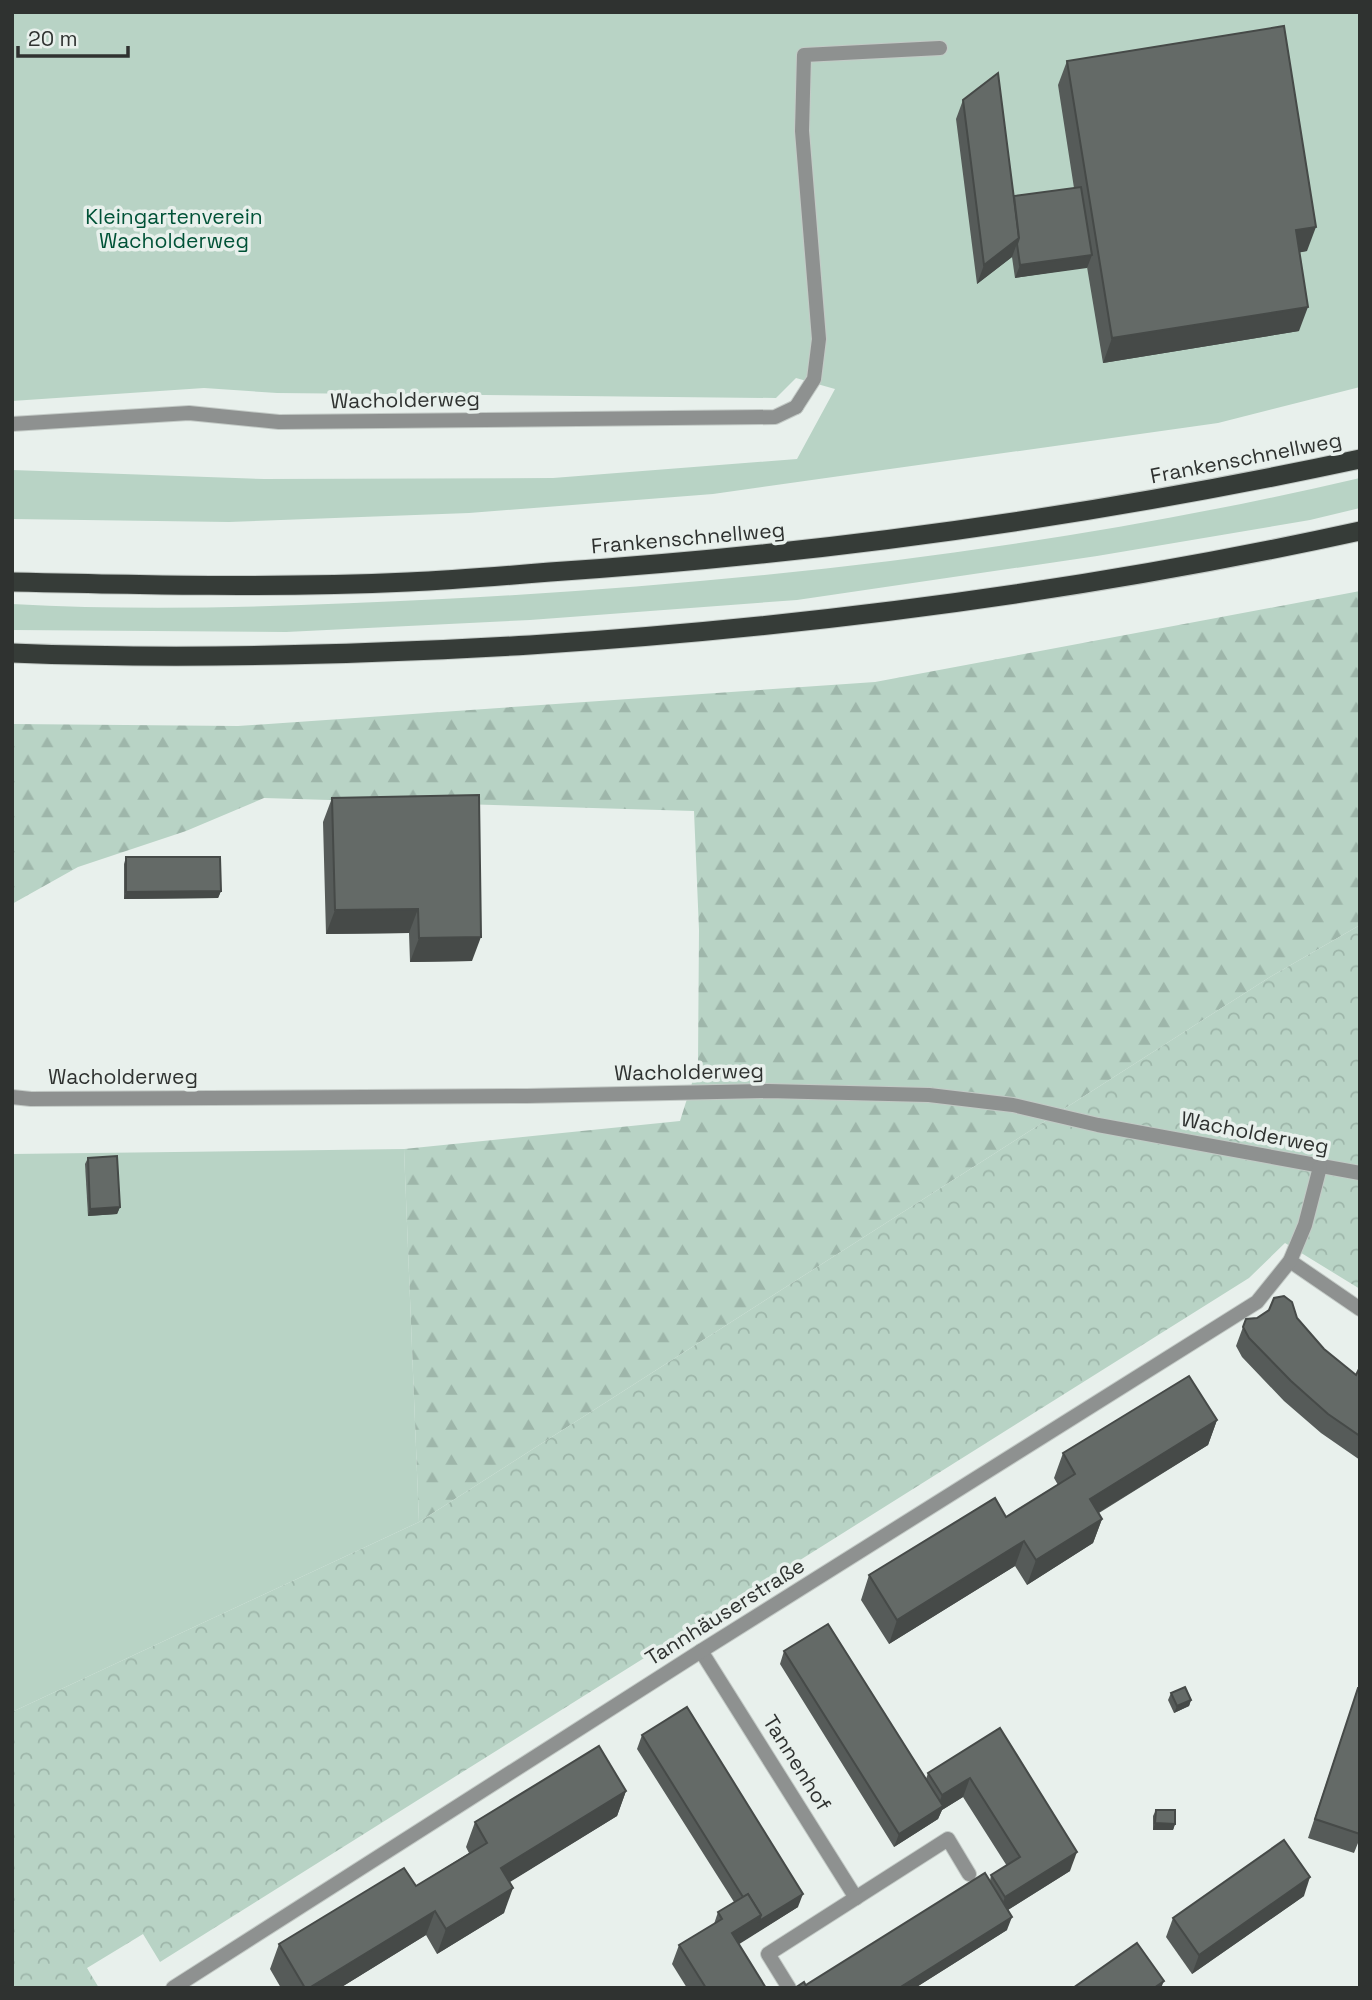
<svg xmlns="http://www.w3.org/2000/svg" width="1372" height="2000" font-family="'Space Grotesk',sans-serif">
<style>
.green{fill:#b8d3c5}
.forest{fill:url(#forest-firs)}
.park{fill:url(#park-crowns)}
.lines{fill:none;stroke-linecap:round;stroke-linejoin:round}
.service-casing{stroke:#c3cac6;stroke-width:16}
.minor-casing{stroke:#c3cac6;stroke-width:16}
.trunk-casing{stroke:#c3cac6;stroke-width:21}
.service{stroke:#8e9190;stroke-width:14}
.minor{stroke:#8e9190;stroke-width:14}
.trunk{stroke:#363c38;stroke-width:19}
.wall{fill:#565b59}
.shaded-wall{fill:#464a48}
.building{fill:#646a67;stroke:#464a48;stroke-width:2}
.labels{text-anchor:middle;stroke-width:7;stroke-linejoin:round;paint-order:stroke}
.park-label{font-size:21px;fill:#005237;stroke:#e8f0ec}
.street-label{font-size:21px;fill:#2f3230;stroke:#e8f0ec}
</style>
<defs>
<pattern id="forest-firs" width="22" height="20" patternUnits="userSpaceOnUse" patternTransform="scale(1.75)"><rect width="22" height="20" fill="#b8d3c5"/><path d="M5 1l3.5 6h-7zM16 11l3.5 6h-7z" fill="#9eb6aa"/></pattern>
<pattern id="park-crowns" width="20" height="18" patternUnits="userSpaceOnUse" patternTransform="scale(1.75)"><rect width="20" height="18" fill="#b8d3c5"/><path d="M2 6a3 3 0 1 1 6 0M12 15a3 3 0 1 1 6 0" fill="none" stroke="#9eb6aa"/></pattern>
</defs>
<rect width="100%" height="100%" fill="#e8f0ec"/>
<g class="green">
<polygon points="12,12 1360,12 1360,387 1218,423 713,494 469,513 229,522 12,519 12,470 264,479 553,478 797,459 835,389 796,378 776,398 277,393 204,388 12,401"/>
<path d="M1360,478V508L1310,520L1097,556L797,600L530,620L286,632L12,630V604C155,612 299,606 442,599C750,584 1059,548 1360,478Z"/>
<polygon points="404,1149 419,1522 12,1712 12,1154"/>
</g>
<polygon class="forest" points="1360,591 1360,925 1270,977 419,1522 404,1149 680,1121 698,1064 699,930 694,811 264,798 186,831 78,867 12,904 12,724 238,726 875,682"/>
<polygon class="park" points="1360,925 1360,1289 1285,1243 1249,1278 160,1962 143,1934 87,1968 99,1988 12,1988 12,1712 419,1522 1270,977"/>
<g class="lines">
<defs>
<polyline id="service" points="796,407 814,379 819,339 802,131 804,55 940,48"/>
<g id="minor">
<polyline points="12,424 189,413 279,422 775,417 796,407"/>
<polyline points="12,1097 31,1099 527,1096 768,1091 929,1095 1013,1105 1098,1125 1360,1173"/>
<polyline points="1290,1261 1360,1309"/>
<polyline points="701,1651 856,1898"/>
<polyline points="173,1988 701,1651 1257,1302 1290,1261 1305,1225 1320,1167"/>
<polyline points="789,1988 768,1954 948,1839 969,1874"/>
</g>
<g id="trunk">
<path d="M12,582C144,585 276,588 408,582C455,580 503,576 550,572C823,554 1093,516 1360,459"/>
<path d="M12,653C185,660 358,655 530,645C809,627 1086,591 1360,531"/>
</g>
</defs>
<use href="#service" class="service-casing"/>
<use href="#minor" class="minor-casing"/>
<use href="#trunk" class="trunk-casing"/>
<use href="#service" class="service"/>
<use href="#minor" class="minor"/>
<use href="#trunk" class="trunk"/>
</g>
<g class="wall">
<polygon points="1067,61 1307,251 1300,252 1299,331 1103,363 1087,267 1015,278 1012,257 977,284 956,119 963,100 1014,196 1074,188 1058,85"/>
<polygon points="332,798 472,961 410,962 409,933 326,934 323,822"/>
<polygon points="126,857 221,891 218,898 124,899 124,864"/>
<polygon points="88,1158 120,1207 117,1214 88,1216 85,1164"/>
<polygon points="1297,1318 1324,1349 1356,1375 1360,1370 1360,1460 1321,1433 1284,1401 1242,1357 1236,1346 1243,1327"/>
<polygon points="1217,1420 1208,1445 1099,1513 1102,1519 1093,1543 1027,1585 1015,1566 889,1644 861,1600 869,1575 1006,1517 1058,1485 1054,1478 1063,1453"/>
<polygon points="784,1651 926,1779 928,1773 1000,1728 1070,1871 1008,1910 1007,1930 915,1988 795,1988 806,1985 990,1881 991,1875 1007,1866 963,1797 942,1810 938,1819 894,1847 780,1664"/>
<polygon points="1358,1688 1360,1688 1360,1838 1354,1853 1308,1838"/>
<polygon points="1171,1693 1191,1700 1189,1706 1174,1713 1168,1700"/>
<polygon points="642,1735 798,1907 738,1944 766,1988 687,1988 672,1964 679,1945 714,1924 718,1912 734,1902 637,1749"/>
<polygon points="626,1791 617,1816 509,1882 504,1913 437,1954 426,1935 340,1988 281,1988 270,1969 279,1944 416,1886 469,1853 466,1847 475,1822"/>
<polygon points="1156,1810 1175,1824 1173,1830 1153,1830 1153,1816"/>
<polygon points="1304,1896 1192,1974 1166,1937 1173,1918"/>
</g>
<g class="shaded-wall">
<polygon points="1316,227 1307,251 1287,255 1296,230"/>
<polygon points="1019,238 1012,257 977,284 984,265"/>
<polygon points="1092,255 1087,268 1015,278 1020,265"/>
<polygon points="1308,307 1299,331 1103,363 1112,338"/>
<polygon points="221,891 218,898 124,899 126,892"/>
<polygon points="418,909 409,933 326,934 335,910"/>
<polygon points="481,937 472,961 410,962 419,938"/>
<polygon points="120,1207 117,1214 88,1216 90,1209"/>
<polygon points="1217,1420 1208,1445 1081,1523 1090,1499"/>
<polygon points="1102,1519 1093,1543 1027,1585 1036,1560"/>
<polygon points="1024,1541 1015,1566 889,1644 897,1620"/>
<polygon points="1191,1700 1189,1706 1174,1713 1177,1706"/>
<polygon points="970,1778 963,1797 942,1810 938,1819 894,1847 899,1834 936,1811 942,1795"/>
<polygon points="626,1791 617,1816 492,1893 501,1868"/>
<polygon points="1155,1823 1175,1824 1173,1830 1153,1830"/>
<polygon points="1077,1852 1070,1871 998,1916 1005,1897"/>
<polygon points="1310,1877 1304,1896 1192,1974 1199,1955"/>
<polygon points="513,1888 504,1913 437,1954 446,1929"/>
<polygon points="803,1894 798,1907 725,1953 732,1933 761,1915"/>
<polygon points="435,1911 426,1935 340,1988 309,1988"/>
<polygon points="1012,1917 1007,1930 915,1988 899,1988"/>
<polygon points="1164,1981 1161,1988 1154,1988"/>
</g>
<g class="building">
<polygon points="1284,26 1316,227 1296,230 1308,307 1112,338 1067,61"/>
<polygon points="998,73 1019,238 984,265 963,100"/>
<polygon points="1081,187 1092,255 1020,265 1017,244 1019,238 1014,196"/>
<polygon points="479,795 481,937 419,938 418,909 335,910 332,798"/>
<polygon points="126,857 220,857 221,891 126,892"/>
<polygon points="117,1156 120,1207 90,1209 88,1158"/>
<polygon points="1284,1296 1292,1302 1297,1318 1324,1349 1356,1375 1359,1369 1360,1370 1360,1436 1328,1414 1291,1381 1249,1338 1243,1327 1246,1319 1257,1318 1269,1310 1274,1298"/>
<polygon points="1189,1376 1217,1420 1090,1499 1102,1519 1036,1560 1024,1541 897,1620 869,1575 995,1498 1006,1517 1075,1474 1063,1453"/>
<polygon points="828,1624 943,1806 899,1834 784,1651"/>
<polygon points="1185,1687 1191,1700 1177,1706 1171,1693"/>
<polygon points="1358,1688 1360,1688 1360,1834 1315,1819"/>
<polygon points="687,1707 803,1894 759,1921 761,1915 748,1894 743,1897 642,1735"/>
<polygon points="1000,1728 1077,1852 1005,1897 991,1875 1020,1857 970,1778 942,1795 928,1773"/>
<polygon points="599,1746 626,1791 501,1868 513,1888 446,1929 435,1911 309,1988 305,1988 279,1944 404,1868 416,1886 487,1843 475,1822"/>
<polygon points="1156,1810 1175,1810 1175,1824 1155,1823"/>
<polygon points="1284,1840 1310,1877 1199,1955 1173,1918"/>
<polygon points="985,1873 1012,1917 899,1988 807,1988 806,1985"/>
<polygon points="748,1894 761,1915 732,1933 766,1988 706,1988 679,1945 722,1919 718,1912"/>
<polygon points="1137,1943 1164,1981 1154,1988 1073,1988"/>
<polygon points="804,1982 807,1988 795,1988"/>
</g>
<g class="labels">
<g class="park-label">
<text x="174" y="224">Kleingartenverein<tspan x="174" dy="24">Wacholderweg</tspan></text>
</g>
<g class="street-label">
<text transform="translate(405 400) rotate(-1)" y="7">Wacholderweg</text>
<text transform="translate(1246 458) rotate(-11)" y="7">Frankenschnellweg</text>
<text transform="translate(688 538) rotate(-5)" y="7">Frankenschnellweg</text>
<text transform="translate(689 1072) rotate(-1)" y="7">Wacholderweg</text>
<text x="123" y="1084">Wacholderweg</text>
<text transform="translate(1255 1133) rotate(11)" y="7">Wacholderweg</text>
<text transform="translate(725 1612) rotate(-32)" y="7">Tannhäuserstraße</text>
<text transform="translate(797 1763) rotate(58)" y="7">Tannenhof</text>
</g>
</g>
<rect width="1372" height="2000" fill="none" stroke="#2f3230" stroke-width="28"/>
<path d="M18 46v10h110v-10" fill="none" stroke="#2f3230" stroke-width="3.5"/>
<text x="28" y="46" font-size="21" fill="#2f3230" stroke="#e8f0ec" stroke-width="5" paint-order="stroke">20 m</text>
</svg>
